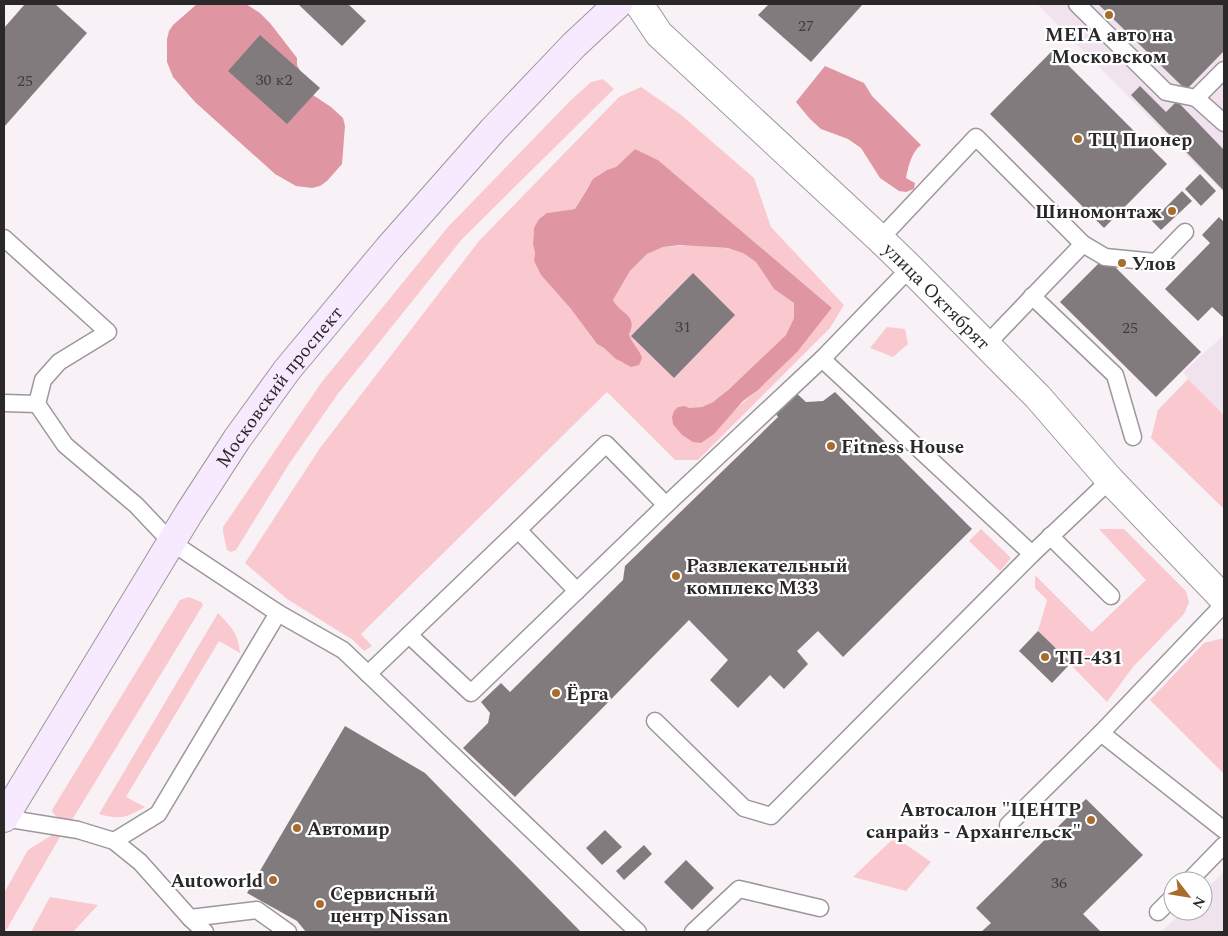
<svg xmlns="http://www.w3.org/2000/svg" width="1228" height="936" font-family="Spectral,serif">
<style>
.built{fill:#f0e3ee}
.green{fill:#f9c9cf;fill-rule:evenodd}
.forest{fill:#df96a2}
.building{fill:#827b7e}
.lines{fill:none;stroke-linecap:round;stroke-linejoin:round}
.service-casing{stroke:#9d979c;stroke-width:19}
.tertiary-casing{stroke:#9d979c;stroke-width:30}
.secondary-casing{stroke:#9d979c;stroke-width:30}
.service{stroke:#fff;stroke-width:16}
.tertiary{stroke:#fff;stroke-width:28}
.secondary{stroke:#f7eaff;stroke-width:28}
.poi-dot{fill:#a86d2d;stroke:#fff;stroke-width:2}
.labels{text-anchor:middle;stroke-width:4.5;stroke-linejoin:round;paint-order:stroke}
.number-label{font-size:16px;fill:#403d3e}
.poi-label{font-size:19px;font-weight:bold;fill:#2a2829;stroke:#fff;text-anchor:start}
.street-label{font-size:19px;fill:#2a2829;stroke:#fff}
</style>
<rect width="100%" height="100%" fill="#f8f2f7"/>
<g class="built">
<polygon points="1037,4 1224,4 1224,193 1199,168"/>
<polygon points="1224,335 1224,415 1188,379 1183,372"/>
<polygon points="1224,872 1224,932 1161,932 1183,911 1203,911 1203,892"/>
</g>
<g class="green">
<polygon points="603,79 614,89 462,239 337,395 289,464 236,550 231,552 227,550 223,532 223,527 321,383 448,227 570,101 591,82"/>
<path d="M641,87L680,114L754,178L771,227L844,305L830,328L698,460H675L607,392L361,634L372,646L364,651L353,640L287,599L245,563L320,448L479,241L619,97ZM635,149L658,160L832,308C813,333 793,357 770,378C753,395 734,408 720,427L678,407C684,406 685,407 691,408C700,410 711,403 719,398L786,335L794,318V303L774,289L756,262L743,253L735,249L688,245L663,247L648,253L630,271L613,300C620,314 640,316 628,334L630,341L639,351L622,363L604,348L597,344L571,309L541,275L534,261L535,253L533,244L534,228L547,213L575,209L588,186L600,174L616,167Z"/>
<polygon points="887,327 905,329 908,344 893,357 870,348"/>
<polygon points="1188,379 1224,415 1224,509 1151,438 1158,410"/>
<polygon points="981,529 1011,558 1000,571 969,541"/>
<polygon points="1099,529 1124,529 1186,591 1189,602 1184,614 1133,667 1107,702 1038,631 1047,600 1035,588 1035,575 1092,632 1146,580"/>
<path d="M189,597L201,602L203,605L72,820L68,822C61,820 55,818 52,810L180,600Z"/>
<path d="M218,613C232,628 238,633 240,653L219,641L126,797L145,807C125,818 121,820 99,814Z"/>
<polygon points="1224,638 1224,774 1150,700 1204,643"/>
<polygon points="52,835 61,835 5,932 4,932 4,893 28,850"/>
<polygon points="895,837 931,862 906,891 853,877"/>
<polygon points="50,897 98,905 73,932 31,932"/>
</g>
<g class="forest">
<polygon points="197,4 246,4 260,13 270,23 297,58 297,65 313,95 331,107 343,118 345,126 342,164 327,181 320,186 312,188 296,186 275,174 195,102 173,77 167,62 167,39 169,31 173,25"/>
<path d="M825,66L864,83L872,96L921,145C912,151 908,167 906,178L915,183L914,189L906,192L899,191L880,178L861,148L848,139L821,129L810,119L796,102Z"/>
<path d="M635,149L658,160L832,308L797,352L758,390L743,401L714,434L701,443L693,442L682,435L673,424L672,417L674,411L678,407L684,406L690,408L702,407L713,402L728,390L786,335L794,318V303L774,289L756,262L743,253L728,248L680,245L663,247L647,254L630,271L613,300C620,314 639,315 629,334C631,343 639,348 642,358L639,365L631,367L616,359L604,348L597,344L571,309L541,275L534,261L535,253L533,244L534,228L539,219L547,213L575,209L593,179L607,170L616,167Z"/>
</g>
<g class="building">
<polygon points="25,4 55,4 87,33 4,127 4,28"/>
<polygon points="298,4 348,4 366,21 342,46"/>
<polygon points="769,4 863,4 811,62 758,15"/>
<polygon points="1098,4 1224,4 1224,51 1186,90"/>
<polygon points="260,35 320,88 287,124 228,71"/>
<polygon points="1053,50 1167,164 1104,228 990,114"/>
<polygon points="1140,86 1166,112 1177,101 1224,150 1224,191 1131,95"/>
<polygon points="1200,174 1216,191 1201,206 1185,189"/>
<polygon points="1182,191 1192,201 1161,230 1152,221"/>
<polygon points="1219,217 1224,222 1224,318 1212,307 1198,321 1165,289 1210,243 1202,235"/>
<polygon points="1105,257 1201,352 1156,397 1060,302"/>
<polygon points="693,273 735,315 674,378 631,336"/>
<polygon points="793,390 806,402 823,401 835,392 972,529 843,657 818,631 797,651 808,664 784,689 770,675 738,708 710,680 728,660 689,620 515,797 463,748 488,723 490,713 481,702 501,683 510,692 623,580 625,566 778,417 773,410"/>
<polygon points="1038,631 1071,663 1052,683 1019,651"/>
<polygon points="345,726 425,773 581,932 306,932 297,921 247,893"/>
<polygon points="1086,799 1143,855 1083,914 1101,932 981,932 991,923 976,908"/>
<polygon points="605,830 622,847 602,865 586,848"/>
<polygon points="644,845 652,854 624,880 616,871"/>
<polygon points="686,860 714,888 692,910 664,882"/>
</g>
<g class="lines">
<defs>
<g id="service">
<polyline points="1077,4 1166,92 1196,98"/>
<polyline points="1224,70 1196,98 1224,123"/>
<polyline points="4,238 108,332 59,362 43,380 37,404 65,445 136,505 171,542 278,613 343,650 638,932"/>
<polyline points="880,239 976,137 1083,244"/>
<polyline points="1032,296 1115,375 1133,437"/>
<polyline points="986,345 1083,244 1105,257 1156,262 1185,232"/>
<polyline points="822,359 1032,554"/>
<polyline points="4,403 37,404"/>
<polyline points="1050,536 1111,596"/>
<polyline points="577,591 518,530 606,444 666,505"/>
<polyline points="409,635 471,693 666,505 822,359 910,268"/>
<polyline points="368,674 518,530"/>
<polyline points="655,721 744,808 771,816 1032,554 1110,480"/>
<polyline points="1101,733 1224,830"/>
<polyline points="4,818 78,830 114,841 158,814 278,613"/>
<polyline points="1008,825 1101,733 1224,604"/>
<polyline points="114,841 140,862 190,918 257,910 288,932"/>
<polyline points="1189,881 1224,845"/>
<polyline points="1158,912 1173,897"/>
<polyline points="190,918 205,932"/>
<polyline points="693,932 739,889 820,908"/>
</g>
<g id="tertiary">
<path id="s1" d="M639,4L659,34L880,239L910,268L1038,397L1110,480L1224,599"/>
</g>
<g id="secondary">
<path id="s2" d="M4,818L189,513L237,439L287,370L388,249L493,130L574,45L618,4"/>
</g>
</defs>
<use href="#service" class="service-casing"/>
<use href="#tertiary" class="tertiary-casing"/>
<use href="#secondary" class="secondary-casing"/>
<use href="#service" class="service"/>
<use href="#tertiary" class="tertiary"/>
<use href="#secondary" class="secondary"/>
</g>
<g class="poi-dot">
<circle cx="1109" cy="15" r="5"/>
<circle cx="1078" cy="139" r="5"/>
<circle cx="1172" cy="211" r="5"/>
<circle cx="1122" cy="263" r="5"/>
<circle cx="831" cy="446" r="5"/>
<circle cx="676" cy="576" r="5"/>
<circle cx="1045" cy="657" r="5"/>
<circle cx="556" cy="693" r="5"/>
<circle cx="1091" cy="820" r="5"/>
<circle cx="297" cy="828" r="5"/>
<circle cx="273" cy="880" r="5"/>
<circle cx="320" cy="904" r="5"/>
</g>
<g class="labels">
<g class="number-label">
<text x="806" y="31">27</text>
<text x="274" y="85">30 к2</text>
<text x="25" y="86">25</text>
<text x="683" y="332">31</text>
<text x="1130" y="333">25</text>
<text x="1059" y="888">36</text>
</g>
<g class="poi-label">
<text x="1109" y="41" text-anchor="middle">МЕГА авто на<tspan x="1109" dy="22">Московском</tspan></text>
<text x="1088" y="146">ТЦ Пионер</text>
<text x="1162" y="218" text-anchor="end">Шиномонтаж</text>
<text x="1132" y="270">Улов</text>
<text x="841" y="453">Fitness House</text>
<text x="686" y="572">Развлекательный<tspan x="686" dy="22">комплекс М33</tspan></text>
<text x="1055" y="664">ТП-431</text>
<text x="566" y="700">Ёрга</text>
<text x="1081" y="816" text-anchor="end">Автосалон "ЦЕНТР<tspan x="1081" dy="22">санрайз - Архангельск"</tspan></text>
<text x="307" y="835">Автомир</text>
<text x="263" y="887" text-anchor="end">Autoworld</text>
<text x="330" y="900">Сервисный<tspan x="330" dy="22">центр Nissan</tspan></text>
</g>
<g class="street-label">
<text dy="7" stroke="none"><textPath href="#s1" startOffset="418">улица Октябрят</textPath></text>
<text dy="7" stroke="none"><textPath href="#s2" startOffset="512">Московский проспект</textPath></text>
</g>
</g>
<rect width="1228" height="936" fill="none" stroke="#2a2829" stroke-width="10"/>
<g transform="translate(1188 896) rotate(121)"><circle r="24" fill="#ffffff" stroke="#aaa9a9"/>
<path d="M0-4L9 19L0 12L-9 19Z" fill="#a86d2d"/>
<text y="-8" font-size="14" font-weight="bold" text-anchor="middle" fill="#2a2829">N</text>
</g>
</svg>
